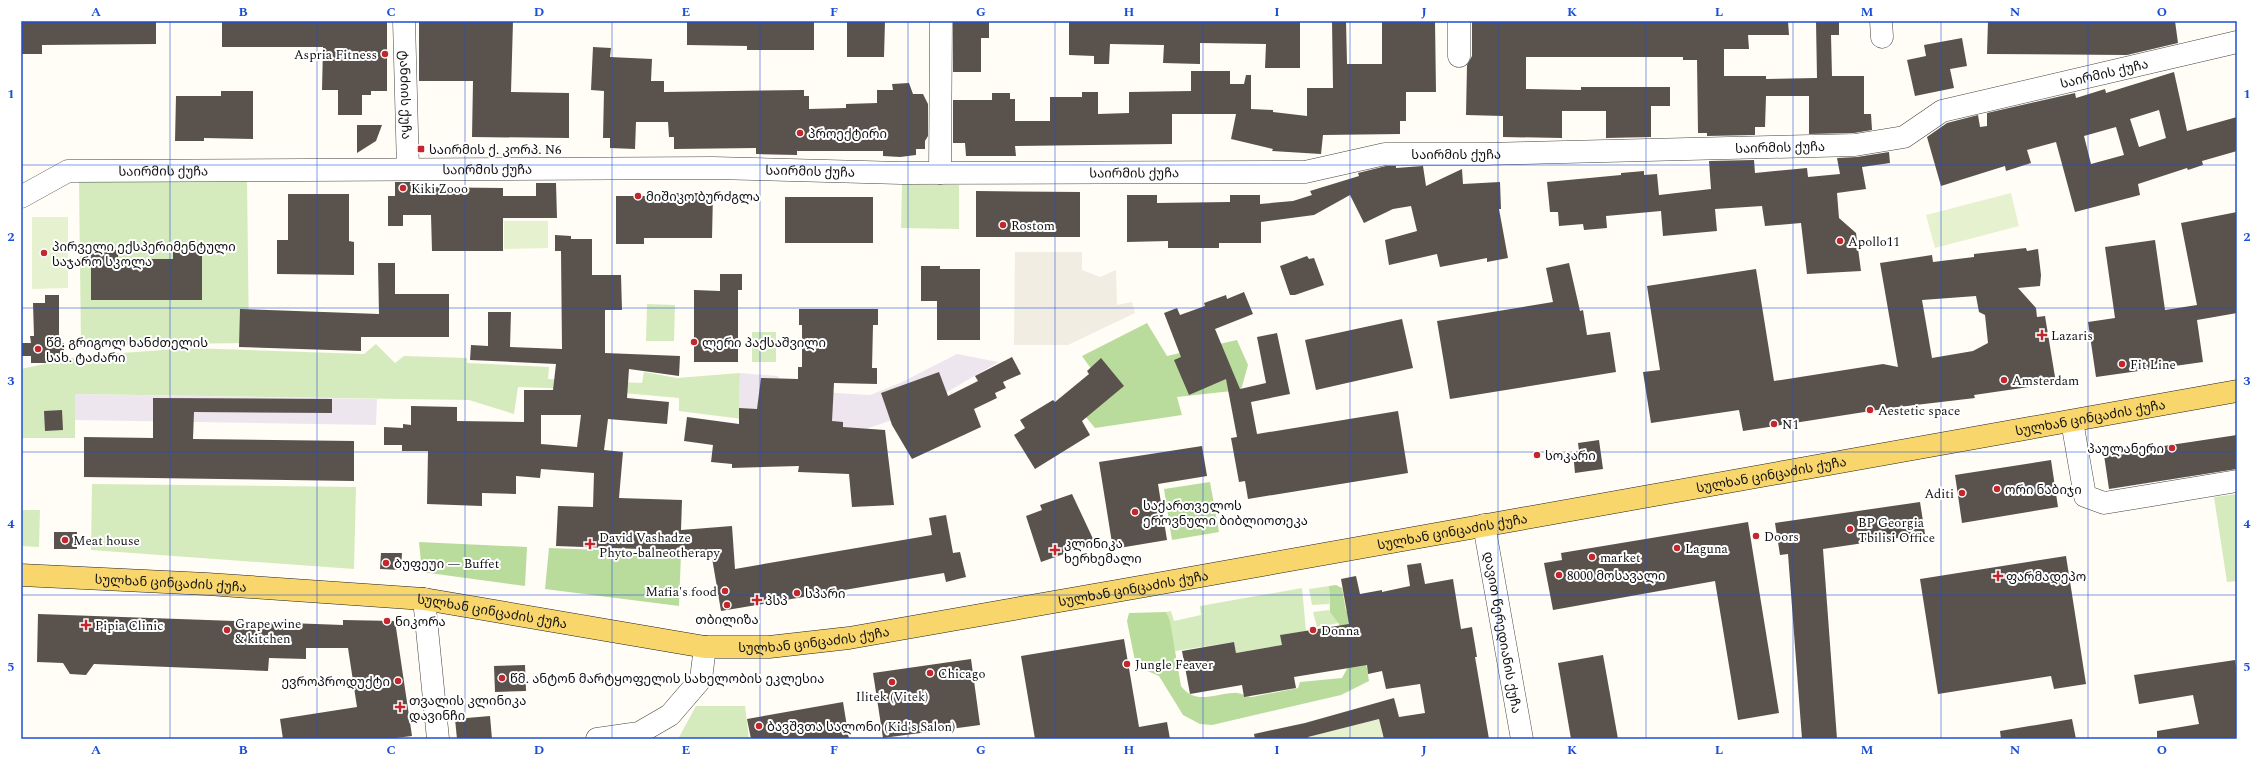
<svg xmlns="http://www.w3.org/2000/svg" width="2258" height="760" font-family="Spectral,'Noto Sans Georgian',serif">
<style>
.industrial{fill:#eee6ef}
.green{fill:#d5ebbd}
.forest{fill:#b9dc9c}
.pitch{fill:#e6f2cf}
.plaza{fill:#f1ede2}
.building{fill:#5a524d;fill-rule:evenodd}
.lines{fill:none;stroke-linecap:round;stroke-linejoin:round}
.minor-casing{stroke:#444;stroke-width:23}
.major-casing{stroke:#222;stroke-width:23}
.minor{stroke:#fff;stroke-width:22}
.major{stroke:#f9d66b;stroke-width:22}
.grid{fill:none;stroke:#1d4ed8;stroke-width:1;stroke-opacity:0.55}
.poi-dot{fill:#c4262e;stroke:#fff;stroke-width:1.5}
.labels{text-anchor:middle;stroke-width:4;stroke-linejoin:round;paint-order:stroke}
.poi-label{font-size:13px;fill:#111;stroke:#fff;text-anchor:start}
.street-label{font-size:13px;fill:#111;stroke:#fff}
.neatline{fill:none;stroke:#1d4ed8;stroke-width:1.5}
.grid-label{font-size:13px;text-anchor:middle;font-weight:bold;fill:#1d4ed8}
</style>
<rect width="100%" height="100%" fill="#fffdf5"/>
<g class="industrial">
<polygon points="957,354 998,362 910,414 860,431 739,408 740,373 778,376 788,390 870,395 900,383"/>
<polygon points="75,394 377,399 376,425 74,420"/>
</g>
<g class="green">
<polygon points="247,180 249,343 81,345 79,181"/>
<polygon points="902,184 959,185 959,229 901,228"/>
<polygon points="647,304 675,305 674,341 646,341"/>
<rect x="752" y="332" width="24" height="30"/>
<polygon points="376,344 395,363 404,356 467,358 467,363 549,367 548,379 642,383 644,372 677,378 740,373 739,408 815,419 783,424 679,411 679,398 579,389 518,387 514,414 469,400 75,394 75,438 21,438 21,369 82,356 189,348 364,354"/>
<polygon points="92,484 356,487 354,569 91,550"/>
<polygon points="2237,494 2237,581 2227,582 2214,497"/>
<polygon points="21,510 40,510 39,547 21,546"/>
<polygon points="1329,586 1329,604 1312,605 1309,589"/>
<polygon points="1302,588 1306,631 1281,635 1282,645 1236,653 1234,642 1175,651 1166,612 1171,611 1174,621 1201,615 1200,606"/>
<polygon points="1329,610 1339,623 1317,627 1313,612"/>
<polygon points="696,706 745,706 749,739 678,739"/>
</g>
<g class="forest">
<polygon points="1147,323 1167,356 1237,340 1248,365 1241,390 1177,397 1182,415 1095,428 1085,416 1110,395 1082,356"/>
<polygon points="1210,482 1219,532 1172,540 1164,489"/>
<polygon points="419,542 527,547 525,586 422,572"/>
<polygon points="549,548 681,553 679,606 545,589"/>
<path d="M1336,585L1342,588L1346,611L1357,609L1369,681L1341,695L1212,725L1200,724L1183,715L1159,676L1136,666L1127,621L1129,613L1166,612L1170,621L1181,686C1195,705 1213,694 1234,693C1240,692 1245,697 1252,697L1298,688L1300,682L1342,678L1348,667L1339,624L1330,612L1329,586Z"/>
</g>
<g class="pitch">
<polygon points="2011,193 2019,226 1935,248 1926,215"/>
<polygon points="32,217 68,217 68,288 32,289"/>
<polygon points="504,221 548,221 548,248 504,249"/>
<polygon points="1379,719 1384,739 1309,739 1308,737"/>
</g>
<polygon class="plaza" points="1015,252 1082,252 1082,270 1100,277 1116,270 1117,305 1132,302 1135,313 1068,345 1014,345"/>
<g class="building">
<polygon points="21,21 156,21 156,44 42,45 42,54 21,54"/>
<polygon points="222,21 387,21 387,91 371,91 371,95 362,95 362,115 338,115 338,90 322,90 323,47 222,47"/>
<polygon points="419,21 513,21 511,92 569,93 569,138 472,137 473,81 419,81"/>
<polygon points="687,21 814,21 814,50 747,50 747,46 687,45"/>
<polygon points="847,21 885,21 884,57 847,57"/>
<polygon points="953,21 989,21 989,38 981,38 981,72 953,72"/>
<polygon points="1069,21 1300,21 1300,68 1265,68 1266,44 1200,43 1200,64 1163,63 1164,45 1110,44 1109,64 1094,64 1094,56 1069,55"/>
<polygon points="1332,21 1346,21 1347,64 1382,64 1382,21 1435,21 1436,92 1406,92 1406,121 1400,121 1400,134 1323,135 1321,154 1272,151 1273,149 1231,139 1236,114 1172,114 1172,144 1015,146 1016,156 966,156 965,143 953,143 953,100 992,100 992,93 1010,93 1010,99 1015,99 1015,121 1050,121 1050,97 1082,97 1082,92 1098,92 1098,114 1129,113 1129,92 1191,91 1191,71 1230,71 1230,84 1244,84 1246,75 1251,75 1251,109 1273,110 1273,112 1307,116 1307,88 1333,88"/>
<polygon points="1472,21 1788,21 1789,35 1748,35 1749,49 1724,49 1724,76 1766,76 1766,79 1817,78 1816,21 1839,21 1839,35 1831,35 1832,76 1864,76 1864,114 1871,114 1872,130 1854,133 1809,134 1809,96 1766,96 1765,127 1755,127 1755,135 1707,136 1707,133 1698,133 1697,60 1683,60 1683,57 1526,57 1526,89 1581,90 1581,87 1670,87 1670,106 1651,106 1651,137 1606,138 1606,111 1562,111 1562,138 1503,137 1503,116 1466,115 1467,65 1472,56"/>
<polygon points="1988,21 2175,21 2178,43 2127,55 1987,54"/>
<polygon points="1962,38 1967,66 1950,69 1954,88 1915,96 1907,60 1926,56 1924,45"/>
<polygon points="593,47 611,48 610,57 652,59 651,81 664,81 664,92 804,90 804,96 809,96 809,109 846,108 846,104 877,103 877,90 893,90 892,84 909,83 913,94 923,94 928,104 928,136 925,141 925,149 916,149 916,155 900,157 883,156 883,151 797,151 797,155 756,154 756,148 674,149 674,137 669,137 668,122 636,122 635,149 610,148 610,138 603,138 604,91 591,90"/>
<path d="M2174,72L2187,131L2237,117V151L2202,161L2203,165L2188,170L2187,168L2138,184L2140,195L2075,212L2056,142L2027,150L2031,163L2006,171L2005,166L1941,186L1927,137L1947,123L1978,115L1980,127L1987,126V113L2075,93L2076,98L2105,89L2106,93ZM2159,110L2166,138L2139,147L2130,119ZM2116,127L2124,155L2091,164L2084,136Z"/>
<polygon points="221,91 253,91 253,139 204,138 204,141 175,141 176,96 221,96"/>
<polygon points="357,125 382,125 376,141 357,153"/>
<polygon points="1889,152 1890,163 1862,167 1866,189 1837,193 1839,218 1856,233 1861,271 1807,274 1801,223 1765,226 1762,206 1715,209 1717,231 1663,236 1661,211 1606,216 1607,228 1584,230 1583,224 1559,226 1558,212 1550,212 1547,182 1621,175 1621,173 1644,171 1644,175 1657,174 1659,195 1711,189 1709,161 1754,160 1755,173 1807,168 1808,177 1840,174 1837,158 1857,157"/>
<polygon points="1386,166 1396,166 1396,168 1423,166 1426,186 1462,169 1463,184 1500,182 1501,209 1499,209 1508,258 1487,262 1487,258 1440,267 1437,254 1389,265 1385,240 1417,231 1411,206 1393,209 1364,223 1350,195 1314,215 1261,222 1261,243 1219,243 1219,248 1168,248 1168,241 1127,242 1127,195 1157,195 1157,203 1230,202 1230,195 1260,195 1260,204 1293,201 1312,195 1310,191 1359,176 1358,173"/>
<polygon points="395,182 411,182 411,187 503,188 503,196 536,196 536,183 556,183 557,218 503,218 503,251 432,251 431,215 403,215 403,226 388,226 388,196 395,196"/>
<polygon points="976,191 1080,192 1080,237 976,237"/>
<polygon points="663,193 713,193 712,238 644,238 644,244 616,244 616,196 663,196"/>
<polygon points="288,194 349,194 349,241 354,242 354,275 277,274 277,240 288,240"/>
<rect x="785" y="197" width="88" height="46"/>
<polygon points="2237,212 2237,313 2197,320 2203,362 2096,377 2088,322 2115,318 2105,247 2155,240 2165,310 2197,305 2181,223"/>
<path d="M555,235L571,236V239H592V275H621L622,310H605V353L680,356L679,376L629,369L627,398L669,402L667,424L608,419L604,450L623,452L619,498L682,500L681,530L732,526L735,569L932,535L929,518L946,515L953,553L960,552L966,577L946,582L944,573L721,611L711,552L695,553V551L556,546L558,506L593,507L594,473L541,469L540,478L516,476V494L482,493V506L427,504L428,451H402V445H384V427L403,428V424L411,425V406L457,407V421L524,422V390H553L556,364L470,360L471,345L488,346V312H511L510,347L562,349L561,251H555ZM541,415H581L577,447L541,444Z"/>
<path d="M2026,248L2027,251L2038,249L2041,275L2040,286L2018,288L2036,308L2037,317L2045,316L2056,383L1974,395L1975,398L1890,408L1743,431L1739,410L1651,423L1643,372L1660,370L1647,286L1756,269L1774,381L1883,364L1898,367L1880,263L1932,255L1933,262L1974,257V254ZM1976,296L1979,312L1985,315L1988,343L1973,351L1932,358L1922,300Z"/>
<polygon points="91,250 118,250 118,259 173,259 173,250 202,250 202,300 91,300"/>
<polygon points="1307,256 1309,259 1314,258 1324,285 1295,295 1290,295 1280,266"/>
<polygon points="378,263 395,263 395,294 449,294 449,337 361,337 361,351 239,347 240,309 379,314"/>
<polygon points="1569,263 1580,311 1583,310 1587,335 1610,332 1616,372 1450,399 1437,321 1553,302 1546,268"/>
<polygon points="921,266 940,266 940,269 980,269 980,340 937,340 937,301 921,301"/>
<polygon points="720,274 742,274 742,290 738,290 738,362 694,362 694,290 720,291"/>
<polygon points="1244,292 1253,314 1215,329 1240,389 1266,383 1257,337 1277,333 1290,394 1251,402 1257,434 1398,411 1408,473 1248,499 1245,481 1239,482 1231,438 1237,437 1226,379 1189,395 1174,360 1181,357 1164,313 1177,308 1180,315 1205,306 1204,303 1226,295 1227,299"/>
<polygon points="45,295 59,295 59,342 56,343 64,343 64,355 46,356 46,363 31,363 31,356 21,356 21,343 31,343 30,336 34,336 33,303 45,303"/>
<polygon points="799,309 878,309 878,325 873,325 872,368 877,368 877,384 834,383 832,421 843,422 843,427 885,430 894,505 852,507 849,474 798,472 799,466 732,468 732,464 711,462 713,445 684,441 687,417 739,424 739,408 757,409 761,378 798,379 798,367 802,367 802,325 799,325"/>
<polygon points="1402,319 1413,368 1316,390 1305,340"/>
<polygon points="1012,357 1021,374 1003,382 1006,388 995,393 997,398 974,409 981,427 912,459 892,425 881,393 939,372 948,396 978,381 975,376"/>
<polygon points="1101,358 1124,386 1082,421 1090,435 1035,469 1014,435 1025,428 1020,420 1053,400 1055,402 1089,374 1087,371"/>
<polygon points="153,398 332,399 332,413 194,412 193,439 354,441 354,481 84,477 84,437 153,438"/>
<polygon points="62,410 63,430 45,431 44,411"/>
<polygon points="2237,435 2237,469 2109,489 2104,455"/>
<polygon points="1599,440 1603,469 1575,473 1573,452 1579,451 1578,443"/>
<polygon points="1202,446 1207,476 1158,484 1167,540 1113,549 1099,462"/>
<polygon points="2051,460 2058,507 1962,523 1955,475"/>
<polygon points="1072,494 1095,543 1041,562 1026,516 1042,510 1040,505"/>
<polygon points="1920,502 1925,534 1823,549 1837,739 1802,739 1788,554 1780,555 1775,523"/>
<polygon points="1748,522 1779,713 1738,720 1715,581 1553,610 1544,563 1562,560 1561,553"/>
<rect x="54" y="532" width="23" height="17"/>
<polygon points="381,553 402,553 401,570 380,569"/>
<polygon points="2066,556 2086,684 2054,689 2051,676 1938,694 1920,579"/>
<polygon points="1421,563 1425,584 1453,579 1461,629 1472,627 1477,657 1475,657 1489,739 1384,739 1379,719 1308,737 1309,739 1255,739 1254,734 1305,723 1394,698 1399,717 1425,713 1420,684 1386,689 1382,671 1368,674 1367,665 1294,677 1296,688 1244,697 1242,685 1190,694 1182,651 1234,642 1236,653 1282,645 1280,635 1349,624 1341,579 1356,576 1360,594 1382,590 1382,592 1410,586 1407,565"/>
<polygon points="38,614 343,625 343,620 395,621 412,736 387,739 283,739 280,719 357,707 348,648 306,648 306,659 269,658 268,671 94,664 86,675 70,674 63,663 37,662"/>
<polygon points="1124,639 1139,727 1167,722 1170,739 1035,739 1021,656"/>
<polygon points="1603,655 1618,739 1571,739 1558,663"/>
<polygon points="971,659 980,725 883,738 873,673"/>
<polygon points="2235,660 2237,674 2237,739 2157,739 2157,731 2199,724 2193,695 2139,704 2134,675"/>
<polygon points="525,665 526,691 495,692 494,666"/>
<polygon points="843,702 849,739 751,739 747,719"/>
<polygon points="490,716 492,739 457,739 455,719"/>
<polygon points="2072,719 2076,739 2001,739 2000,731"/>
</g>
<g class="lines">
<defs>
<g id="minor">
<path id="s1" d="M404,21L408,169"/>
<polyline points="1459,21 1459,56"/>
<polyline points="1881,21 1882,37"/>
<polyline points="940,173 941,21"/>
<path id="s2" d="M21,197L68,171L713,168L901,173L1305,172L1385,154H1485L1855,145L1904,137L1942,111L2237,42"/>
<polyline points="2072,421 2085,496 2104,503 2237,481"/>
<path id="s3" d="M1484,525L1522,739"/>
<polyline points="424,599 438,739"/>
<polyline points="597,739 639,733 670,715 701,679 705,647"/>
</g>
<g id="major">
<path id="s4" d="M21,575L207,584L424,599L705,647H769L849,638L1145,586L2237,391"/>
</g>
</defs>
<use href="#minor" class="minor-casing"/>
<use href="#major" class="major-casing"/>
<use href="#minor" class="minor"/>
<use href="#major" class="major"/>
</g>
<path class="grid" d="M170,21V739M317,21V739M465,21V739M612,21V739M760,21V739M908,21V739M1055,21V739M1203,21V739M1350,21V739M1498,21V739M1646,21V739M1793,21V739M1941,21V739M2088,21V739M21,165H2237M21,308H2237M21,452H2237M21,595H2237"/>
<g class="poi-dot">
<circle cx="385" cy="54" r="4"/>
<circle cx="800" cy="133" r="4"/>
<rect x="417" y="145" width="8" height="8" rx="2"/>
<circle cx="403" cy="188" r="4"/>
<circle cx="638" cy="196" r="4"/>
<circle cx="1003" cy="225" r="4"/>
<circle cx="1840" cy="241" r="4"/>
<circle cx="44" cy="253" r="4"/>
<path d="M2040 329h4v4h4v4h-4v4h-4v-4h-4v-4h4z"/>
<circle cx="694" cy="342" r="4"/>
<circle cx="38" cy="349" r="4"/>
<circle cx="2122" cy="364" r="4"/>
<circle cx="2004" cy="380" r="4"/>
<circle cx="1870" cy="410" r="4"/>
<circle cx="1774" cy="424" r="4"/>
<circle cx="2172" cy="448" r="4"/>
<circle cx="1537" cy="455" r="4"/>
<circle cx="1997" cy="489" r="4"/>
<circle cx="1962" cy="493" r="4"/>
<circle cx="1135" cy="512" r="4"/>
<circle cx="1850" cy="529" r="4"/>
<circle cx="1756" cy="536" r="4"/>
<circle cx="65" cy="540" r="4"/>
<path d="M588 538h4v4h4v4h-4v4h-4v-4h-4v-4h4z"/>
<circle cx="1677" cy="548" r="4"/>
<path d="M1053 544h4v4h4v4h-4v4h-4v-4h-4v-4h4z"/>
<circle cx="1592" cy="557" r="4"/>
<circle cx="386" cy="563" r="4"/>
<circle cx="1559" cy="575" r="4"/>
<path d="M1996 570h4v4h4v4h-4v4h-4v-4h-4v-4h4z"/>
<circle cx="725" cy="591" r="4"/>
<circle cx="797" cy="593" r="4"/>
<path d="M755 594h4v4h4v4h-4v4h-4v-4h-4v-4h4z"/>
<circle cx="727" cy="605" r="4"/>
<circle cx="387" cy="621" r="4"/>
<path d="M84 619h4v4h4v4h-4v4h-4v-4h-4v-4h4z"/>
<circle cx="227" cy="630" r="4"/>
<circle cx="1313" cy="630" r="4"/>
<circle cx="1127" cy="664" r="4"/>
<circle cx="930" cy="673" r="4"/>
<circle cx="502" cy="678" r="4"/>
<circle cx="398" cy="681" r="4"/>
<circle cx="892" cy="682" r="4"/>
<path d="M398 701h4v4h4v4h-4v4h-4v-4h-4v-4h4z"/>
<circle cx="759" cy="726" r="4"/>
</g>
<g class="labels">
<g class="poi-label">
<text x="377" y="59" text-anchor="end">Aspria Fitness</text>
<text x="808" y="138">პროექტირი</text>
<text x="429" y="154">საირმის ქ. კორპ. N6</text>
<text x="411" y="193">Kiki Zooo</text>
<text x="646" y="201">მიშიკო ბურძგლა</text>
<text x="1011" y="230">Rostom</text>
<text x="1848" y="246">Apollo11</text>
<text x="52" y="251">პირველი ექსპერიმენტული<tspan x="52" dy="15">საჯარო სკოლა</tspan></text>
<text x="2051" y="340">Lazaris</text>
<text x="46" y="347">წმ. გრიგოლ ხანძთელის<tspan x="46" dy="15">სახ. ტაძარი</tspan></text>
<text x="702" y="347">ლერი პაქსაშვილი</text>
<text x="2130" y="369">Fit Line</text>
<text x="2012" y="385">Amsterdam</text>
<text x="1878" y="415">Aestetic space</text>
<text x="1782" y="429">N1</text>
<text x="2164" y="453" text-anchor="end">პაულანერი</text>
<text x="1545" y="460">სოკარი</text>
<text x="2005" y="494">ორი ნაბიჯი</text>
<text x="1954" y="498" text-anchor="end">Aditi</text>
<text x="1143" y="510">საქართველოს<tspan x="1143" dy="15">ეროვნული ბიბლიოთეკა</tspan></text>
<text x="1858" y="527">BP Georgia<tspan x="1858" dy="15">Tbilisi Office</tspan></text>
<text x="1764" y="541">Doors</text>
<text x="599" y="542">David Vashadze<tspan x="599" dy="15">Phyto-balneotherapy</tspan></text>
<text x="73" y="545">Meat house</text>
<text x="1064" y="548">კლინიკა<tspan x="1064" dy="15">ხერხემალი</tspan></text>
<text x="1685" y="553">Laguna</text>
<text x="1600" y="562">market</text>
<text x="394" y="568">Ბუფეუი — Buffet</text>
<text x="1567" y="580">8000 მოსავალი</text>
<text x="2006" y="581">ფარმადეპო</text>
<text x="717" y="596" text-anchor="end">Mafia's food</text>
<text x="805" y="598">სპარი</text>
<text x="765" y="605">პსპ</text>
<text x="727" y="624" text-anchor="middle">თბილიზა</text>
<text x="395" y="626">ნიკორა</text>
<text x="235" y="628">Grape wine<tspan x="235" dy="15">&amp; kitchen</tspan></text>
<text x="95" y="630">Pipia Clinic</text>
<text x="1321" y="635">Donna</text>
<text x="1135" y="669">Jungle Feaver</text>
<text x="938" y="678">Chicago</text>
<text x="510" y="683">წმ. ანტონ მარტყოფელის სახელობის ეკლესია</text>
<text x="390" y="686" text-anchor="end">ევროპროდუქტი</text>
<text x="892" y="701" text-anchor="middle">Ilitek (Vitek)</text>
<text x="409" y="705">თვალის კლინიკა<tspan x="409" dy="15">დავინჩი</tspan></text>
<text x="767" y="731">ბავშვთა სალონი (Kid's Salon)</text>
</g>
<g class="street-label">
<text dy="5" stroke="none"><textPath href="#s2" startOffset="2105">საირმის ქუჩა</textPath></text>
<text dy="5" stroke="none"><textPath href="#s1" startOffset="74">ტანძიის ქუჩა</textPath></text>
<text dy="5" stroke="none"><textPath href="#s2" startOffset="1768">საირმის ქუჩა</textPath></text>
<text dy="5" stroke="none"><textPath href="#s2" startOffset="1444">საირმის ქუჩა</textPath></text>
<text dy="5" stroke="none"><textPath href="#s2" startOffset="473">საირმის ქუჩა</textPath></text>
<text dy="5" stroke="none"><textPath href="#s2" startOffset="149">საირმის ქუჩა</textPath></text>
<text dy="5" stroke="none"><textPath href="#s2" startOffset="796">საირმის ქუჩა</textPath></text>
<text dy="5" stroke="none"><textPath href="#s2" startOffset="1120">საირმის ქუჩა</textPath></text>
<text dy="5" stroke="none"><textPath href="#s4" startOffset="2094">სულხან ცინცაძის ქუჩა</textPath></text>
<text dy="5" stroke="none"><textPath href="#s4" startOffset="1770">სულხან ცინცაძის ქუჩა</textPath></text>
<text dy="5" stroke="none"><textPath href="#s4" startOffset="1446">სულხან ცინცაძის ქუჩა</textPath></text>
<text dy="5" stroke="none"><textPath href="#s4" startOffset="150">სულხან ცინცაძის ქუჩა</textPath></text>
<text dy="5" stroke="none"><textPath href="#s4" startOffset="1122">სულხან ცინცაძის ქუჩა</textPath></text>
<text dy="5" stroke="none"><textPath href="#s4" startOffset="473">სულხან ცინცაძის ქუჩა</textPath></text>
<text dy="5" stroke="none"><textPath href="#s3" startOffset="109">დავით წერედიანის ქუჩა</textPath></text>
<text dy="5" stroke="none"><textPath href="#s4" startOffset="798">სულხან ცინცაძის ქუჩა</textPath></text>
</g>
</g>
<rect width="2258" height="760" fill="none" stroke="#ffffff" stroke-width="44"/>
<rect x="22" y="22" width="2214" height="716" class="neatline"/>
<g class="grid-label">
<text x="96" y="16">A</text>
<text x="243" y="16">B</text>
<text x="391" y="16">C</text>
<text x="539" y="16">D</text>
<text x="686" y="16">E</text>
<text x="834" y="16">F</text>
<text x="981" y="16">G</text>
<text x="1129" y="16">H</text>
<text x="1277" y="16">I</text>
<text x="1424" y="16">J</text>
<text x="1572" y="16">K</text>
<text x="1719" y="16">L</text>
<text x="1867" y="16">M</text>
<text x="2015" y="16">N</text>
<text x="2162" y="16">O</text>
<text x="11" y="98">1</text>
<text x="2247" y="98">1</text>
<text x="11" y="241">2</text>
<text x="2247" y="241">2</text>
<text x="11" y="385">3</text>
<text x="2247" y="385">3</text>
<text x="11" y="528">4</text>
<text x="2247" y="528">4</text>
<text x="11" y="671">5</text>
<text x="2247" y="671">5</text>
<text x="96" y="754">A</text>
<text x="243" y="754">B</text>
<text x="391" y="754">C</text>
<text x="539" y="754">D</text>
<text x="686" y="754">E</text>
<text x="834" y="754">F</text>
<text x="981" y="754">G</text>
<text x="1129" y="754">H</text>
<text x="1277" y="754">I</text>
<text x="1424" y="754">J</text>
<text x="1572" y="754">K</text>
<text x="1719" y="754">L</text>
<text x="1867" y="754">M</text>
<text x="2015" y="754">N</text>
<text x="2162" y="754">O</text>
</g>
</svg>
